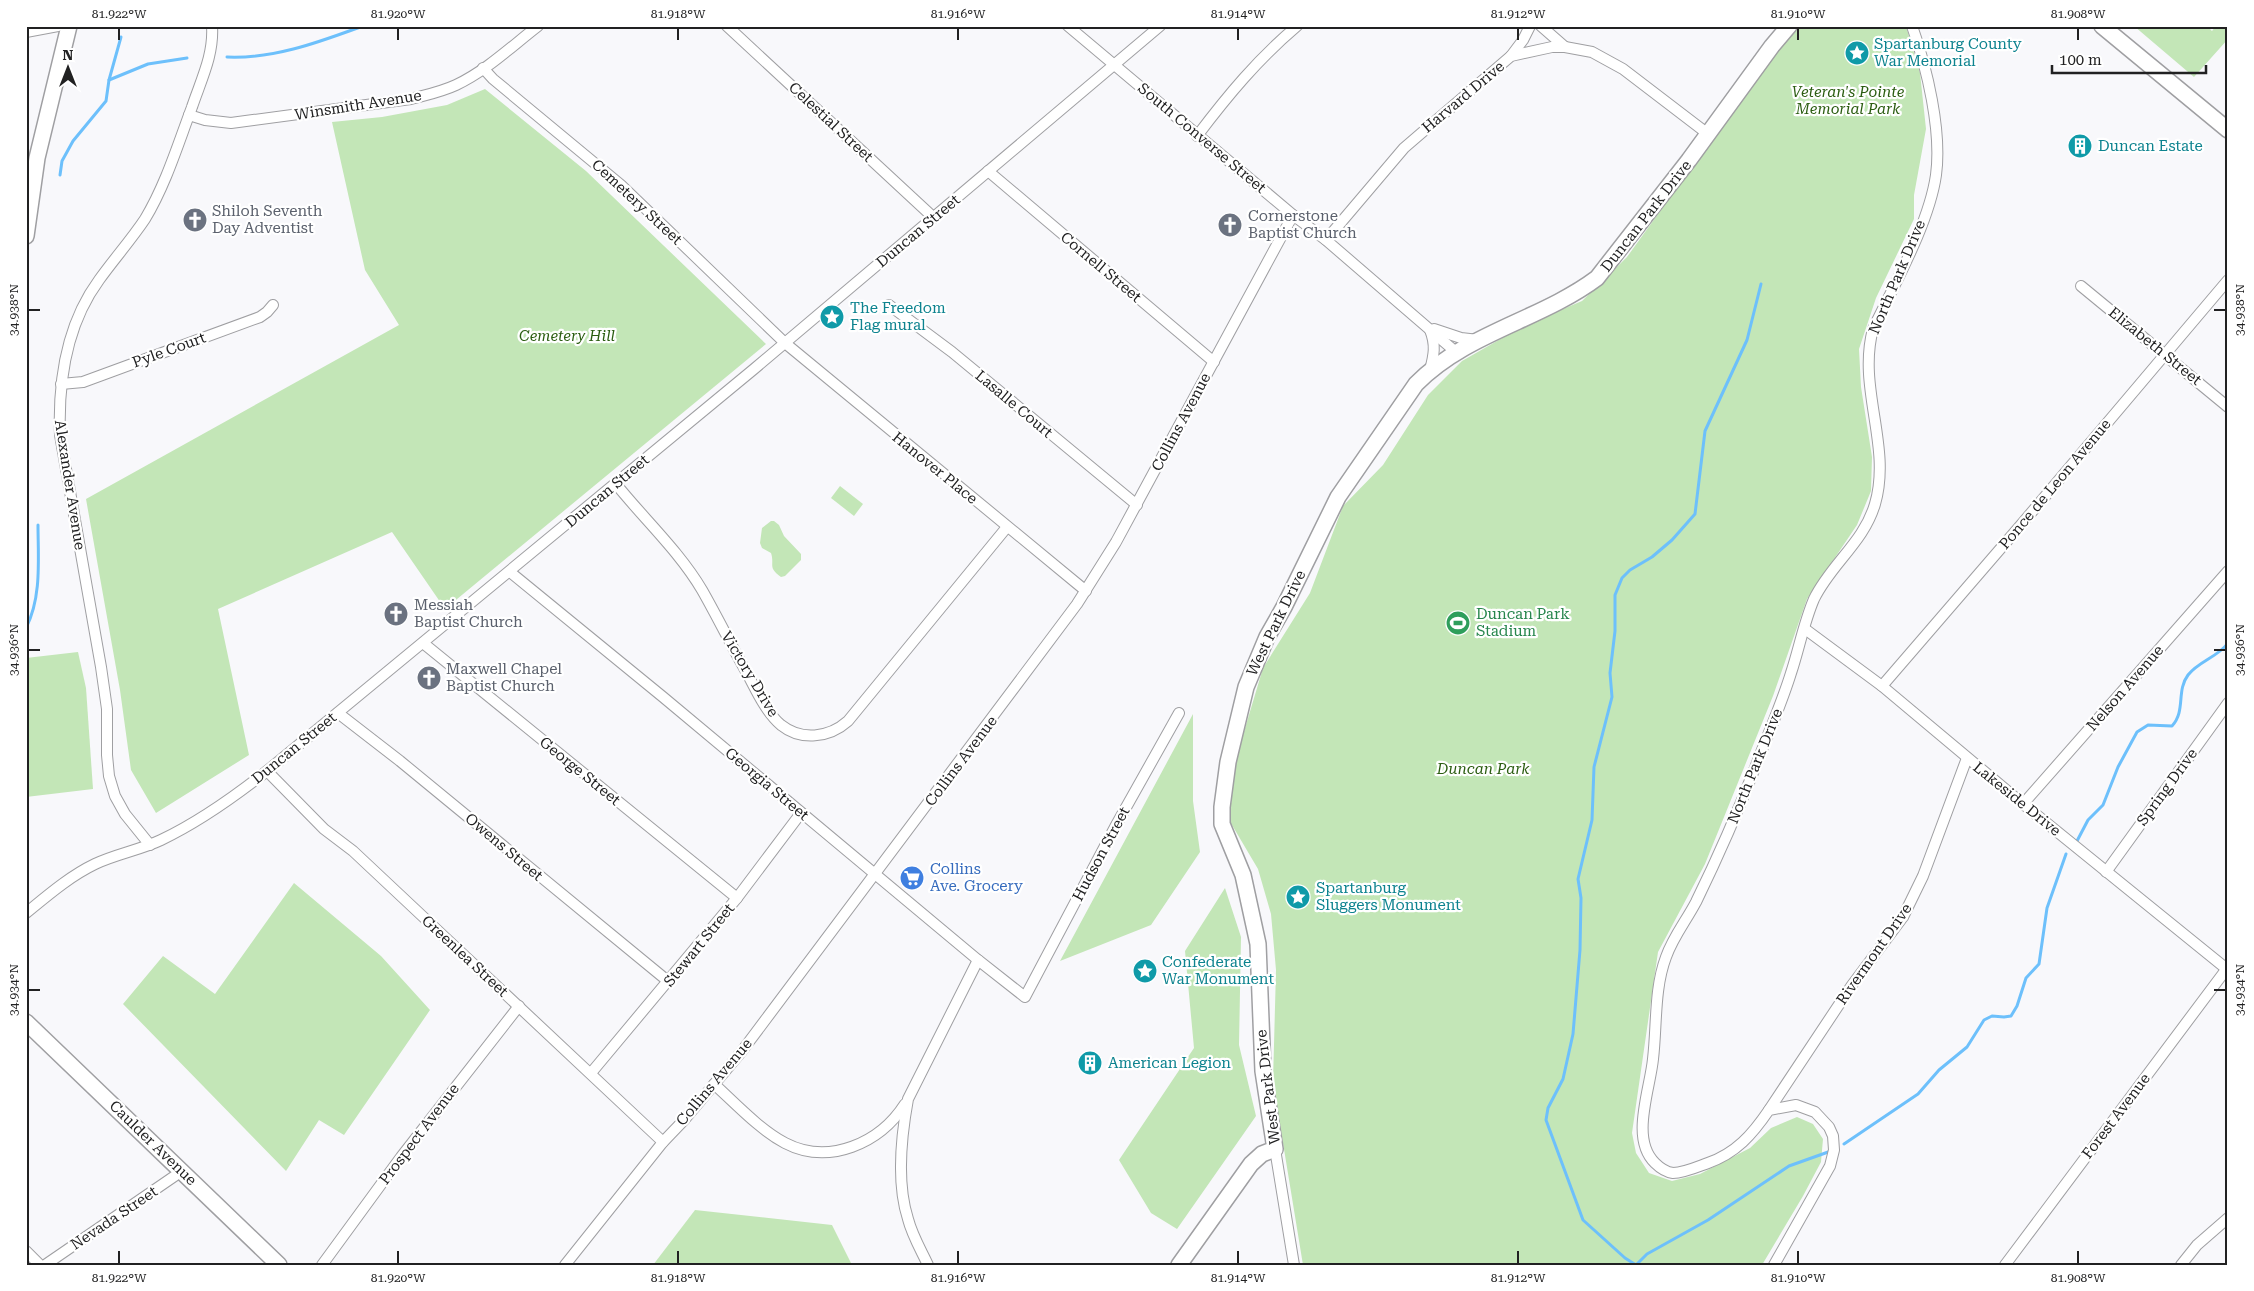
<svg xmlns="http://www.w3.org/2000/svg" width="2254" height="1291" font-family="'Roboto Serif',serif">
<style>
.green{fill:#c3e6b7}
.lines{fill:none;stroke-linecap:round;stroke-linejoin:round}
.stream{stroke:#6dc0fb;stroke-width:3}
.street-casing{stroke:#9f9fa2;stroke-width:12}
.secondary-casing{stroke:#9f9fa2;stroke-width:18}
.street{stroke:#fff;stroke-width:10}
.secondary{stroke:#fff;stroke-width:15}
.ticks{fill:none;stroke:#212122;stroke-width:2}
.labels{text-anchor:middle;stroke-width:4.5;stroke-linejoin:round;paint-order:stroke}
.culture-label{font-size:15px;fill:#0d838f;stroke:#fff;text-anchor:start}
.park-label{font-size:15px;font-style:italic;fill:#2b5d11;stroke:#fff}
.street-label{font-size:15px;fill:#212122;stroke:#fff}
.worship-label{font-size:15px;fill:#5b616d;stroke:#fff;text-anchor:start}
.leisure-label{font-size:15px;fill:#27864d;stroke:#fff;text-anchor:start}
.shop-label{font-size:15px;fill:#366cbe;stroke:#fff;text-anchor:start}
.neatline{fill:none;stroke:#212122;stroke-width:2}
.ticks-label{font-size:12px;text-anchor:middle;fill:#212122}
</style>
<rect width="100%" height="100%" fill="#f8f8fb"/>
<g class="green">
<polygon points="1797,26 1906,26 1920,73 1926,129 1914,195 1914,219 1876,298 1859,349 1861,387 1872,457 1871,491 1857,525 1807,599 1773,696 1705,864 1658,952 1632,1133 1636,1153 1649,1173 1672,1181 1700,1174 1750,1148 1771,1128 1797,1117 1813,1124 1823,1139 1821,1162 1803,1196 1762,1265 1303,1265 1273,1082 1276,970 1271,914 1258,869 1229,820 1237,755 1263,668 1310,593 1343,506 1383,465 1428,395 1462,361 1525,325 1582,301 1627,257 1777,49"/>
<polygon points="2134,26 2207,26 2212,31 2216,26 2228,26 2228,39 2194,77"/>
<polygon points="485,89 586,171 766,344 445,609 392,532 218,609 249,755 156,813 131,770 120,690 86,499 399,325 365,270 332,122 382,117 447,105"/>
<polygon points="840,486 863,504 854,516 831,498"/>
<path d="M771,521H774L779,525L784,536L801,554V560L785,576L781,577C767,567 775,565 771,553L762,548L760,543L762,528Z"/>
<polygon points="78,652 86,688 93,789 26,797 26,658"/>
<polygon points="1193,714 1193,801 1200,852 1151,925 1060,961"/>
<polygon points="294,883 381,956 430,1010 344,1135 319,1120 286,1171 123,1004 163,956 215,994"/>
<polygon points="1225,888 1241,937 1239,1045 1256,1116 1177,1229 1151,1213 1119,1160 1194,1048 1185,951"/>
<polygon points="695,1210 832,1225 852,1265 653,1265"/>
</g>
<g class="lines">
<g class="stream">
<path d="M227,57C275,59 319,42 363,26"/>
<polyline points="109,80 148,64 187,58"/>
<polyline points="60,175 62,161 73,141 106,101 109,80 121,37"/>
<path d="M26,628C42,597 38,558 38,525"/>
<path d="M2077,841L2088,820L2103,805L2118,767L2137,732L2148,725L2172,726C2186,711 2176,691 2188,675C2199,661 2218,657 2228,643"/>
<polyline points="1844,1144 1918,1094 1939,1070 1967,1047 1984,1020 1992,1016 2004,1017 2011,1016 2017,1006 2026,978 2039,964 2047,908 2066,854"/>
<polyline points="1636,1265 1625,1258 1583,1220 1546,1120 1548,1108 1563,1079 1573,1034 1580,950 1581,898 1578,879 1592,820 1594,767 1612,697 1610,673 1615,631 1615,595 1622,578 1630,570 1652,557 1672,540 1695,514 1705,431 1747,340 1761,284"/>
<polyline points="1636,1265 1647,1254 1708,1220 1789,1166 1831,1151"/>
</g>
<defs>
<g id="street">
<polyline points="727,26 934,218"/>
<polyline points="1068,26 1293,215 1326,240 1457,353"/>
<polyline points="1541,26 1565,47"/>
<polyline points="26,32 58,26"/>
<polyline points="1511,56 1523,40 1530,26"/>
<polyline points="483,68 493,79 621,185 785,343 1086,591"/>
<path d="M189,115L205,120L231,123L411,99C426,95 441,92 456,85C486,71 512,46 538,26"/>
<path d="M1197,136C1228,95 1258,59 1297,26"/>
<polyline points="988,171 1214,362"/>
<polyline points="1326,240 1404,148 1511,56 1552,47 1565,47 1592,52 1623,69 1708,134"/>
<polyline points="2081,286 2228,407"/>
<polyline points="889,305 952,352 1137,505"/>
<polyline points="1434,329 1461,338 1478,340"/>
<path d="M1430,330C1436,345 1434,355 1430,370"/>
<polyline points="61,384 83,382 260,317 267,312 273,305"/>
<path d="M616,484C644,519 679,551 702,590C718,618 732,647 748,675C757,692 766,712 781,725C801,741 829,738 848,721L1007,527"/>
<polyline points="510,572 663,697 978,960 1025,997 1115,827 1179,713"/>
<polyline points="1805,629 1882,686 2023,804 2228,970"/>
<polyline points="423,643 737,898"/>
<polyline points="1882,686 2020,526 2228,280"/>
<polyline points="338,713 400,761 669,982"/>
<polyline points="267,771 324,829 353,851 663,1142"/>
<polyline points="2023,804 2228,571"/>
<path d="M150,845L125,814L115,796L109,776L107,755V709L101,667L60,435C58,380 66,325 99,280C114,259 131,240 145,219C166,184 178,144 192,107C201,80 214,55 212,26"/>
<polyline points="2106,872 2228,703"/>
<path d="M26,913C48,895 70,876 95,864C116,854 140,850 161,840C199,822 234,797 267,771L754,369L1160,26"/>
<polyline points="591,1073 737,898 801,813"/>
<path d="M714,1084C736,1104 759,1129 785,1143C829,1166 880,1143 905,1104"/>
<polyline points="1769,1110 1852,985 1903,917 1923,876 1967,758"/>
<polyline points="1275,1149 1294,1265"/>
<polyline points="26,1251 40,1265"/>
<polyline points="45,1265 182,1171"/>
<polyline points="322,1265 401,1157 519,1006"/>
<polyline points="565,1265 663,1142 685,1119 742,1051 1077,604 1116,542 1293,215"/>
<path d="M928,1265C921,1250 912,1235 908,1219C896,1182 901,1137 908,1099L978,960"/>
<path d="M1774,1265L1830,1166L1834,1150L1833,1136L1829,1127L1815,1112L1796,1105L1769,1110C1752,1135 1736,1153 1708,1163C1697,1167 1684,1173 1673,1173C1666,1172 1660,1168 1655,1163C1630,1139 1650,1090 1653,1059C1657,1025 1654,989 1666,957C1673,937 1686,921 1696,902C1720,853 1742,802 1762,750C1772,725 1783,699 1791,673C1799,649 1804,622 1814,599C1831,564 1864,542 1875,504C1892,446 1857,388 1873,329C1894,285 1929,224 1936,175C1942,131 1927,68 1912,26"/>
<polyline points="2005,1265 2228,967"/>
<polyline points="2181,1265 2197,1245 2228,1218"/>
</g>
<g id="secondary">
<polyline points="2102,26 2228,130"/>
<polyline points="26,236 37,158 69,26"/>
<polyline points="26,1022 279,1265"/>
<path d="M1179,1265L1251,1164L1262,1154L1275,1149L1263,1071L1258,944L1243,875L1222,824V807L1228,762L1246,687L1267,637L1284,607L1338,497L1416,384C1466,333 1541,320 1597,278L1689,160L1772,46L1789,26"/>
</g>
</defs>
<use href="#street" class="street-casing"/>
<use href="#secondary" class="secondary-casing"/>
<use href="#street" class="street"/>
<use href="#secondary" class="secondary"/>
</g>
<path class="ticks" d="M119,28V40M398,28V40M678,28V40M958,28V40M1238,28V40M1518,28V40M1798,28V40M2078,28V40M28,310H40M2214,310H2226M28,650H40M2214,650H2226M28,990H40M2214,990H2226M119,1251V1264M398,1251V1264M678,1251V1264M958,1251V1264M1238,1251V1264M1518,1251V1264M1798,1251V1264M2078,1251V1264"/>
<defs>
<symbol id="sight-disc" viewBox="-11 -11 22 22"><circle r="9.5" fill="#0f9aa8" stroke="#fff"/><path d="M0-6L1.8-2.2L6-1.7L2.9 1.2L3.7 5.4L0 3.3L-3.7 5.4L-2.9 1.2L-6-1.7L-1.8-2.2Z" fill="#fff"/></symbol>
<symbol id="building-disc" viewBox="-11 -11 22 22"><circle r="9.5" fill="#0f9aa8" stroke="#fff"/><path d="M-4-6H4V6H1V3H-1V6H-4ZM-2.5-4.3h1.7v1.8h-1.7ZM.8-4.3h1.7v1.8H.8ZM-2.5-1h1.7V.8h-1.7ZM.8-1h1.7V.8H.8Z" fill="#fff"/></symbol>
<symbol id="church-disc" viewBox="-11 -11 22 22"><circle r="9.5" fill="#6b7280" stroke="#fff"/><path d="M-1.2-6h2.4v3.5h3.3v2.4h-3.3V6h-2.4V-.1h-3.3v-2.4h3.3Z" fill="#fff"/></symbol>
<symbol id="stadium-disc" viewBox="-11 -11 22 22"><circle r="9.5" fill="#2e9e5b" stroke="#fff"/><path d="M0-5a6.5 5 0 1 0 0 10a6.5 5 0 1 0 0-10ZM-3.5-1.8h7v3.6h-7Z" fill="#fff"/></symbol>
<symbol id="supermarket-disc" viewBox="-11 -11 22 22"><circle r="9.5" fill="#3f7fe0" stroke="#fff"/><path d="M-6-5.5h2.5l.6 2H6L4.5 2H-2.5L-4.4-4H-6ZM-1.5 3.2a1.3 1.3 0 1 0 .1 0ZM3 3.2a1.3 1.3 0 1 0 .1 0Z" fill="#fff"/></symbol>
</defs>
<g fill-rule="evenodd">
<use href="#sight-disc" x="1843" y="39" width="28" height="28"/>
<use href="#building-disc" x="2066" y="132" width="28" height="28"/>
<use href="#church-disc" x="181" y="206" width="28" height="28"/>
<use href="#church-disc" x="1216" y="211" width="28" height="28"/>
<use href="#sight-disc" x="818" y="303" width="28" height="28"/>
<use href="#church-disc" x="382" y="600" width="28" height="28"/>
<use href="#stadium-disc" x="1444" y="609" width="28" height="28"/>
<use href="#church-disc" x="415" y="664" width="28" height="28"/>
<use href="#supermarket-disc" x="898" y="864" width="28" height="28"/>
<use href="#sight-disc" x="1284" y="883" width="28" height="28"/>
<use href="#sight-disc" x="1131" y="957" width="28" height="28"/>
<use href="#building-disc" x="1076" y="1049" width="28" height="28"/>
</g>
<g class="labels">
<g class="culture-label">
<text x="1874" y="49">Spartanburg County<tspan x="1874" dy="17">War Memorial</tspan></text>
<text x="2098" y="151">Duncan Estate</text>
<text x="850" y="313">The Freedom<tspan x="850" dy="17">Flag mural</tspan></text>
<text x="1316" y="893">Spartanburg<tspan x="1316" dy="17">Sluggers Monument</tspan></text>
<text x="1162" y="967">Confederate<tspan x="1162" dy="17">War Monument</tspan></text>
<text x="1108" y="1068">American Legion</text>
</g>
<g class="park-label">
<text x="1848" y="97">Veteran's Pointe<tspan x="1848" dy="17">Memorial Park</tspan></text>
<text x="567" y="341">Cemetery Hill</text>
<text x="1483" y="774">Duncan Park</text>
</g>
<g class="street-label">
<text transform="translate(1463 97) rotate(-40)" y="5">Harvard Drive</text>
<text transform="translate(358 105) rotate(-9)" y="5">Winsmith Avenue</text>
<text transform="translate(831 122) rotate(43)" y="5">Celestial Street</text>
<text transform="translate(1202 138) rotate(40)" y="5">South Converse Street</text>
<text transform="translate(637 202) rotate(43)" y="5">Cemetery Street</text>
<text transform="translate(1646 216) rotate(-52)" y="5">Duncan Park Drive</text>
<text transform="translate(918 231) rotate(-40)" y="5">Duncan Street</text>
<text transform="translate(1101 267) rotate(40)" y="5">Cornell Street</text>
<text transform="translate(1897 277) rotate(-67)" y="5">North Park Drive</text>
<text transform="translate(2155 346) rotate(39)" y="5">Elizabeth Street</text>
<text transform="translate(169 350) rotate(-20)" y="5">Pyle Court</text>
<text transform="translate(1014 404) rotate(40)" y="5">Lasalle Court</text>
<text transform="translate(1181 422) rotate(-62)" y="5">Collins Avenue</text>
<text transform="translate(935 468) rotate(39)" y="5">Hanover Place</text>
<text transform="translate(2055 484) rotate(-50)" y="5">Ponce de Leon Avenue</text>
<text transform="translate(70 485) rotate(81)" y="5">Alexander Avenue</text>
<text transform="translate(607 491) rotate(-40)" y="5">Duncan Street</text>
<text transform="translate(1276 623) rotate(-64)" y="5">West Park Drive</text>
<text transform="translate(750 674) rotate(59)" y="5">Victory Drive</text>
<text transform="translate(2125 688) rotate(-49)" y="5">Nelson Avenue</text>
<text transform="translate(294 748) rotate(-39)" y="5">Duncan Street</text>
<text transform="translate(961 761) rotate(-53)" y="5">Collins Avenue</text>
<text transform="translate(1755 766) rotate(-68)" y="5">North Park Drive</text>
<text transform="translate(580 771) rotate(39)" y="5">George Street</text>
<text transform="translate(767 784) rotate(40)" y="5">Georgia Street</text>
<text transform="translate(2167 787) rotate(-54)" y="5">Spring Drive</text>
<text transform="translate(2017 799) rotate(39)" y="5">Lakeside Drive</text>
<text transform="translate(504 847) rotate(40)" y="5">Owens Street</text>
<text transform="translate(1101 854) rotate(-62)" y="5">Hudson Street</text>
<text transform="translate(699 945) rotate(-51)" y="5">Stewart Street</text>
<text transform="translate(1874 954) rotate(-55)" y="5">Rivermont Drive</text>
<text transform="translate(465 956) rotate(43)" y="5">Greenlea Street</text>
<text transform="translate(714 1082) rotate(-50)" y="5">Collins Avenue</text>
<text transform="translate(1268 1087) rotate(-97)" y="5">West Park Drive</text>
<text transform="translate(2116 1116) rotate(-53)" y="5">Forest Avenue</text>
<text transform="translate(419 1134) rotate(-53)" y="5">Prospect Avenue</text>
<text transform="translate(153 1143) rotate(44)" y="5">Caulder Avenue</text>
<text transform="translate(114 1218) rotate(-34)" y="5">Nevada Street</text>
</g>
<g class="worship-label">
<text x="212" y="216">Shiloh Seventh<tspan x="212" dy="17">Day Adventist</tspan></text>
<text x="1248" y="221">Cornerstone<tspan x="1248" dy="17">Baptist Church</tspan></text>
<text x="414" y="610">Messiah<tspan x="414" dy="17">Baptist Church</tspan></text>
<text x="446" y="674">Maxwell Chapel<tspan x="446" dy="17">Baptist Church</tspan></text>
</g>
<g class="leisure-label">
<text x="1476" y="619">Duncan Park<tspan x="1476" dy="17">Stadium</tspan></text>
</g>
<g class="shop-label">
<text x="930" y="874">Collins<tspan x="930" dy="17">Ave. Grocery</tspan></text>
</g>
</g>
<rect width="2254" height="1291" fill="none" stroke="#ffffff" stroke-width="55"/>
<g transform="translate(68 68)" stroke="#ffffff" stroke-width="4" paint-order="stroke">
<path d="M0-4L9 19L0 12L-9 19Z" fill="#212122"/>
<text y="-8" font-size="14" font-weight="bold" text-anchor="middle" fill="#212122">N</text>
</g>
<path d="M2052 65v8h154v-8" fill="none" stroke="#212122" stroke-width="2.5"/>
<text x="2059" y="65" font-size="15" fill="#212122" stroke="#ffffff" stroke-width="4" paint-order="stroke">100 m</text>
<rect x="28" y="28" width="2198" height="1236" class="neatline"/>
<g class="ticks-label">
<text x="119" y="18">81.922°W</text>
<text x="398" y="18">81.920°W</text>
<text x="678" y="18">81.918°W</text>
<text x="958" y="18">81.916°W</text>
<text x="1238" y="18">81.914°W</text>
<text x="1518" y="18">81.912°W</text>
<text x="1798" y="18">81.910°W</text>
<text x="2078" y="18">81.908°W</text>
<text transform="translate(14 310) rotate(-90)" y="4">34.938°N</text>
<text transform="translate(2240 310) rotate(-90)" y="4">34.938°N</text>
<text transform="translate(14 650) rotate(-90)" y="4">34.936°N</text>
<text transform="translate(2240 650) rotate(-90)" y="4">34.936°N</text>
<text transform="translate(14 990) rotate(-90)" y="4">34.934°N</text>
<text transform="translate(2240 990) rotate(-90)" y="4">34.934°N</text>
<text x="119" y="1282">81.922°W</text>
<text x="398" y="1282">81.920°W</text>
<text x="678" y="1282">81.918°W</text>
<text x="958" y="1282">81.916°W</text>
<text x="1238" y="1282">81.914°W</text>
<text x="1518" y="1282">81.912°W</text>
<text x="1798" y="1282">81.910°W</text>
<text x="2078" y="1282">81.908°W</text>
</g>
</svg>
